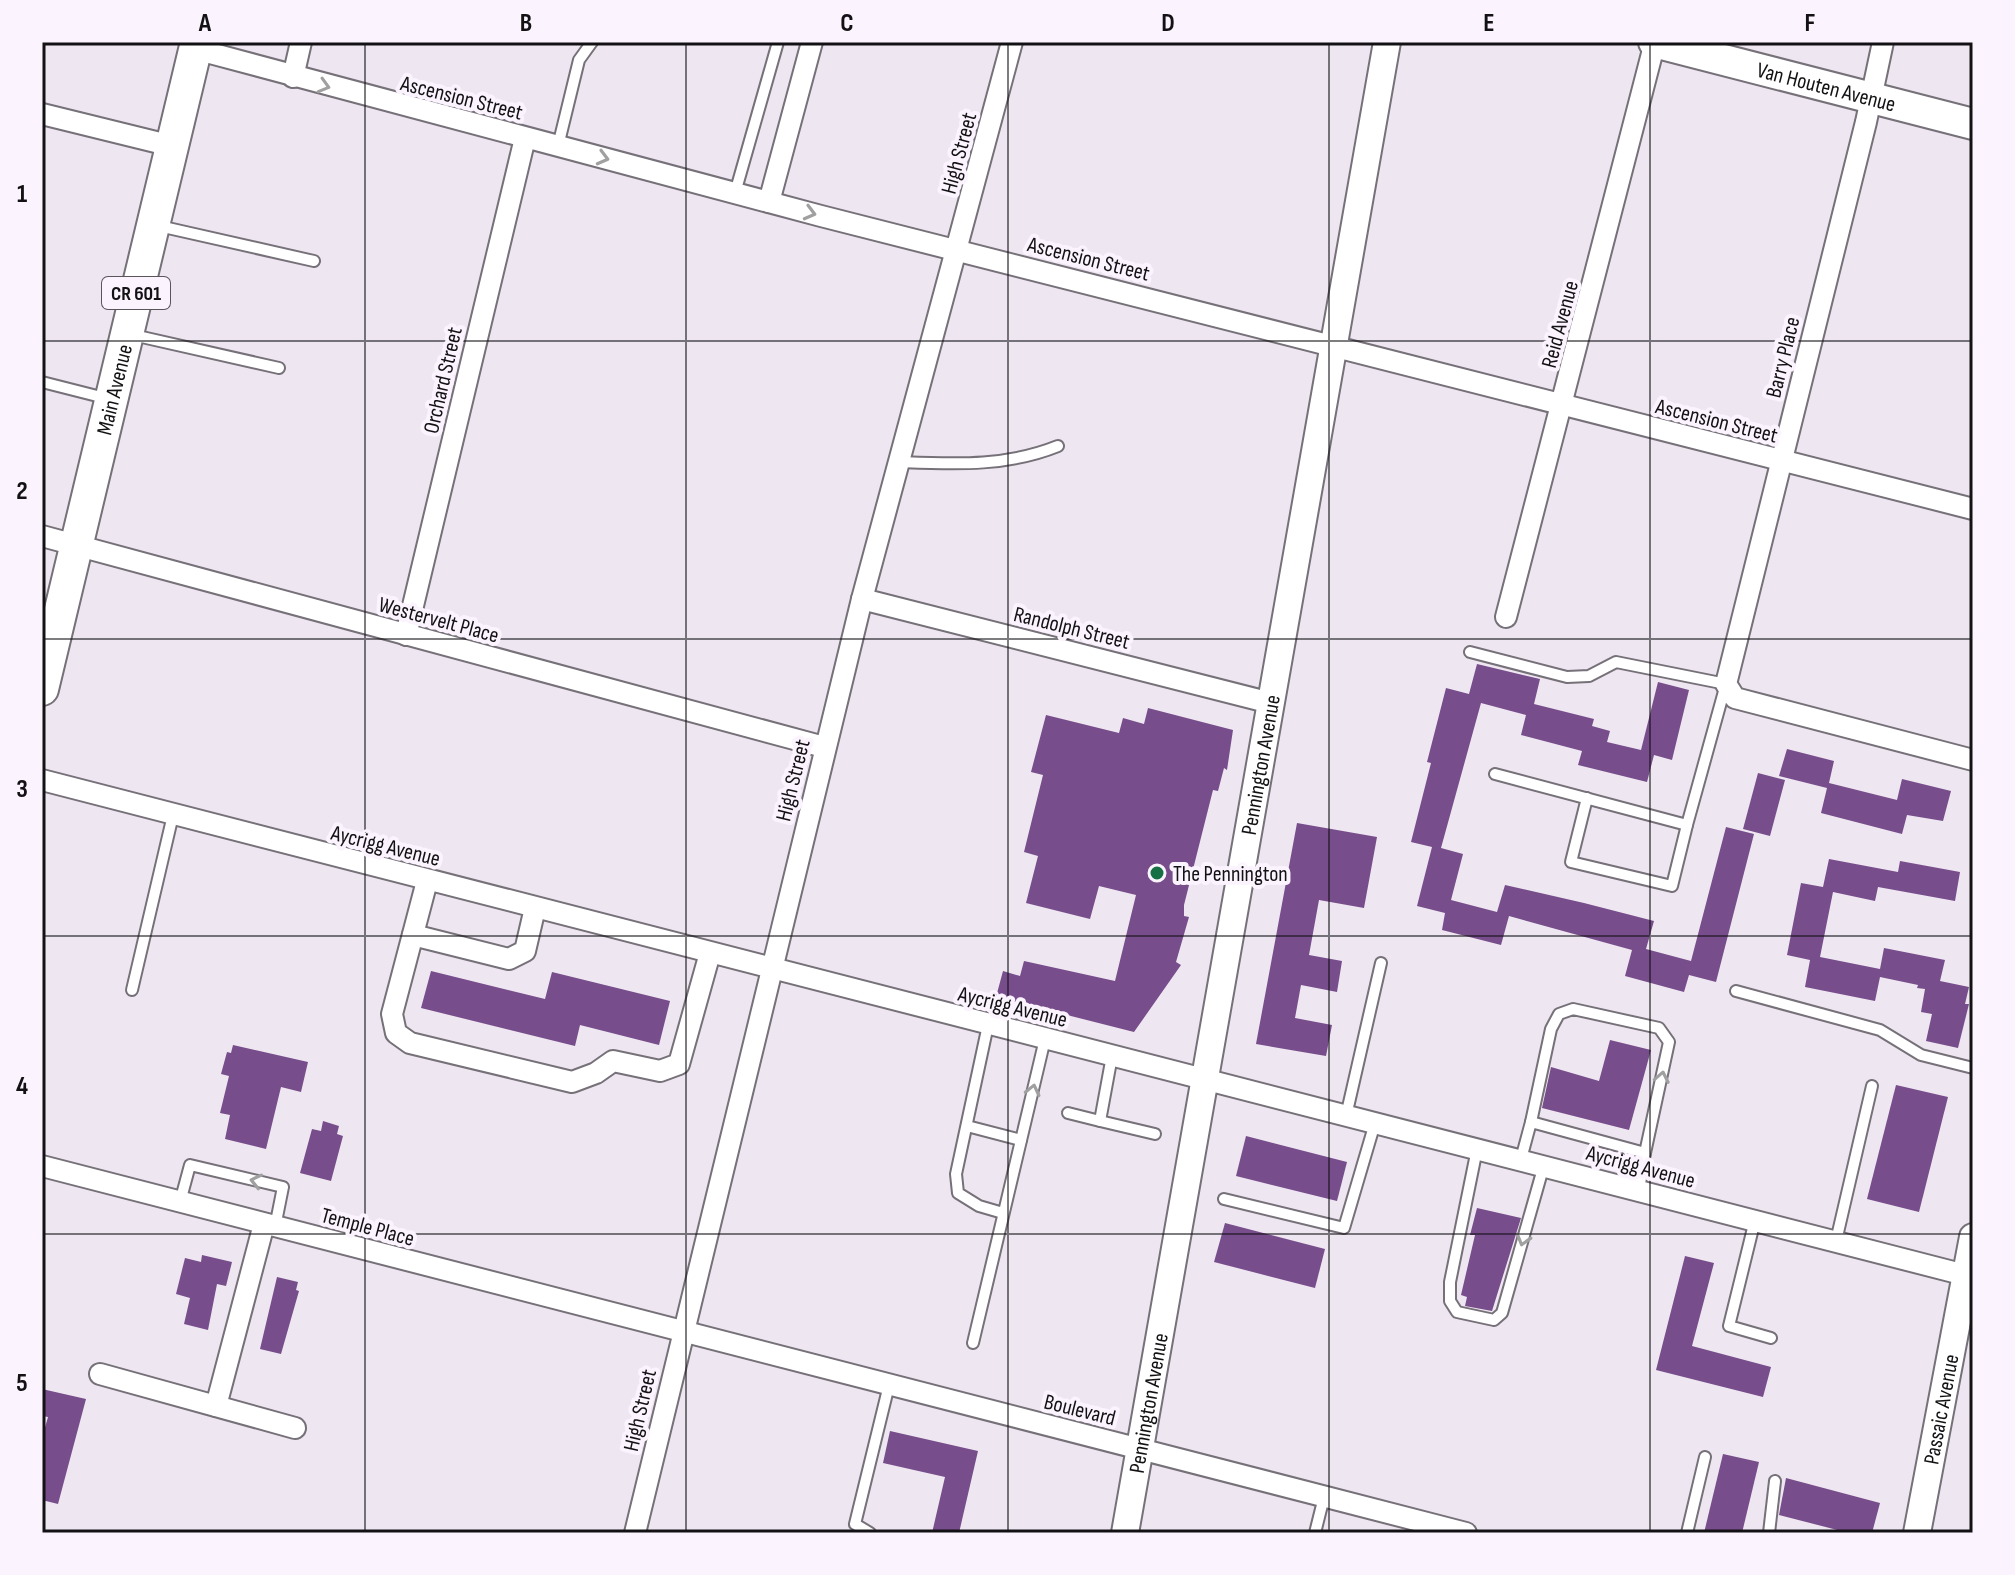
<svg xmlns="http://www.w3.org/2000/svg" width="2015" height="1575" font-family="'Sofia Sans Condensed',sans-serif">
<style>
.building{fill:#774d8b}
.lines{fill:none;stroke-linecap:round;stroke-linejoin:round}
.service-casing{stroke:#767079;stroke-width:14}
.minor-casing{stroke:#767079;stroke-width:24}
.tertiary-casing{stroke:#767079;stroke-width:30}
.secondary-casing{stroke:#767079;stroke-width:34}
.primary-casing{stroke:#767079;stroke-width:36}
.service{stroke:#fff;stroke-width:10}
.minor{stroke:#fff;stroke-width:20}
.tertiary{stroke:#fff;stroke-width:26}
.secondary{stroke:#fff;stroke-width:30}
.primary{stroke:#fff;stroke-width:32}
.oneway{stroke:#a1a0a1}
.grid{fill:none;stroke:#131114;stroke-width:2;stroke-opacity:0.55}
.poi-dot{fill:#177043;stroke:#fbf4ff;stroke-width:3}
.labels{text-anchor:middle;stroke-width:8;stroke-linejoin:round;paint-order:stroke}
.shield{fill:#fbf4ff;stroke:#59555a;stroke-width:2}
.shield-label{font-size:20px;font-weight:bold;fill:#131114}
.street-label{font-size:22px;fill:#131114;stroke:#fbf4ff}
.poi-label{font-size:22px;fill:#131114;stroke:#fbf4ff;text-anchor:start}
.neatline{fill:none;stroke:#131114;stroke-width:3}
.grid-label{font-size:26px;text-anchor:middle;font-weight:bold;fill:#131114}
</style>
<rect width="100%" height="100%" fill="#eee7f1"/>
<g class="building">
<polygon points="1477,664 1540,679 1534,704 1594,719 1592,726 1610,731 1607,742 1641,750 1658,682 1689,690 1672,760 1654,755 1647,782 1578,765 1582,751 1521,735 1526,715 1481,703 1441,848 1463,854 1451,900 1497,912 1505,885 1584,903 1654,921 1646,949 1691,961 1726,827 1754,834 1716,982 1689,975 1684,992 1625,976 1632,950 1509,916 1501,945 1442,930 1445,913 1417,906 1432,847 1411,842 1431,763 1427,762 1446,688 1469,694"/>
<polygon points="1148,708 1233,730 1227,770 1224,768 1218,791 1213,790 1184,905 1184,916 1189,917 1176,962 1181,965 1134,1032 996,997 1003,971 1020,976 1024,961 1115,981 1136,895 1099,886 1090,919 1026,903 1038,856 1024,852 1043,775 1031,772 1046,715 1119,733 1123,718 1144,724"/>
<polygon points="1787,749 1834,761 1829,783 1897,800 1902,779 1951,791 1943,821 1907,815 1902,834 1821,813 1827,788 1779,776"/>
<polygon points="1758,773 1785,780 1770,836 1743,829"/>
<polygon points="1297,823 1377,837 1364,908 1319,900 1309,955 1342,961 1337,992 1301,985 1295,1018 1332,1025 1326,1056 1256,1044"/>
<polygon points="1829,859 1898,872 1900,861 1960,872 1955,901 1878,887 1875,901 1833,892 1820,957 1880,969 1884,948 1945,960 1940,981 1969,987 1965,1004 1969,1004 1958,1048 1926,1041 1932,1014 1921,1012 1925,989 1917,988 1918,985 1880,977 1875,1001 1805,987 1810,960 1787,955 1801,883 1823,887"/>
<polygon points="431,971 545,999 552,972 670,1001 659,1045 580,1025 575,1046 421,1008"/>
<polygon points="1610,1040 1651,1050 1629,1130 1542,1108 1551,1067 1599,1081"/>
<polygon points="233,1045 308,1062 301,1092 281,1087 266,1149 225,1139 230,1115 220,1113 229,1076 221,1074 227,1052 231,1053"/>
<polygon points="1896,1085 1948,1097 1919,1212 1867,1199"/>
<polygon points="323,1121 339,1126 337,1134 343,1136 331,1181 300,1173 312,1129 321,1131"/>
<polygon points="1246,1136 1347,1162 1337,1201 1236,1176"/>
<polygon points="1477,1208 1521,1218 1492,1311 1465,1306 1467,1297 1461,1295 1475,1235 1470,1235"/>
<polygon points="1225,1223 1325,1249 1315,1288 1214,1262"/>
<polygon points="202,1255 232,1262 226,1286 217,1284 208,1330 184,1324 190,1298 176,1294 185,1258 201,1262"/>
<polygon points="1685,1256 1714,1263 1692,1346 1771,1367 1763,1397 1656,1370"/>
<polygon points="277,1277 298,1282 296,1290 299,1291 281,1354 260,1349"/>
<polygon points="42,1389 86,1399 58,1504 42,1500 42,1438 48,1417 42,1416"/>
<polygon points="890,1431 978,1451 959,1533 932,1533 945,1477 883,1463"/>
<polygon points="1723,1454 1759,1462 1742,1533 1704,1533"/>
<polygon points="1786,1478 1880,1503 1872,1533 1849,1533 1779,1515"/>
</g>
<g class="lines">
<defs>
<g id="service">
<polyline points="558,146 579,60 592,42"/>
<polyline points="735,193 778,42"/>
<polyline points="159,226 314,261"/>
<polyline points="133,335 279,368"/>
<polyline points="42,382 109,399"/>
<path d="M899,462C954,464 1006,467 1058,446"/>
<polyline points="1470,652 1567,677 1589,676 1616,662 1726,684 1687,825 1495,774"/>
<polyline points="1587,798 1571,862 1672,886 1687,825"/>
<polyline points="132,990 173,815"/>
<polyline points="1736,991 1880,1030 1921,1055 1973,1068"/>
<polyline points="988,1025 956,1174 958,1193 979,1206 1003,1213"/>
<polyline points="1112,1056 1100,1121 1155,1134"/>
<polyline points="1068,1113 1100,1121"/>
<polyline points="1346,1116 1381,963"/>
<polyline points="1531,1122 1551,1029 1559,1014 1573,1009 1659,1028 1669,1042 1645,1153"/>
<polyline points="967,1126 1021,1140"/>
<polyline points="1477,1149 1450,1282 1450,1301 1457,1312 1494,1320 1502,1313 1544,1165"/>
<polyline points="1521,1159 1531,1122 1645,1153 1639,1190"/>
<polyline points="1224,1199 1344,1228 1375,1123"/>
<polyline points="180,1202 190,1165 283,1187 275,1227"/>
<polyline points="1755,1220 1729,1326 1771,1338"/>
<polyline points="1836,1241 1872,1086"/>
<polyline points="973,1343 1045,1039"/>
<polyline points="870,1533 855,1524 889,1385"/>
<polyline points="1315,1533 1324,1497"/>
<polyline points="1687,1533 1705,1457"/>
<polyline points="1769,1533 1775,1481"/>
</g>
<g id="minor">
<polyline points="1883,42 1866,122 1726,684 1735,698 1973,760"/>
<polyline points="195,49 821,216 1973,509"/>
<polyline points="293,77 301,42"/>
<polyline points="42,114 172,146"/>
<polyline points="769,202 812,42"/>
<polyline points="42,536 824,747"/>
<polyline points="862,599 1271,703"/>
<polyline points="1506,617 1655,42"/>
<polyline points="406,635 525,138"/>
<polyline points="42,780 1973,1277"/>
<polyline points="427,881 392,1014 396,1033 410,1043 572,1082 596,1073 613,1061 660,1071 679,1064 710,953"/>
<polyline points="413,935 509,959 525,951 535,908"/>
<polyline points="42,1166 1466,1533"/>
<polyline points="100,1374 295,1428"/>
<polyline points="216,1406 264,1224"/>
<polyline points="635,1533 862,599 1012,42"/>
</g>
<g id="tertiary">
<path id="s1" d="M1125,1533L1387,42"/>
<path id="s2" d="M1917,1533L1973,1237"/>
</g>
<g id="secondary">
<path id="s3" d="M1654,42L1973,124"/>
</g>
<g id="primary">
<path id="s4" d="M42,689L197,42"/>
</g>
</defs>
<use href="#service" class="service-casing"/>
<use href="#minor" class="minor-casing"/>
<use href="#tertiary" class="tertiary-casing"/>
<use href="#secondary" class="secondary-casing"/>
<use href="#primary" class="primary-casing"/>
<use href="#service" class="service"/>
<use href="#minor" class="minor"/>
<use href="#tertiary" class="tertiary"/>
<use href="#secondary" class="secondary"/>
<use href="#primary" class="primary"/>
</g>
<defs><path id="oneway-chevron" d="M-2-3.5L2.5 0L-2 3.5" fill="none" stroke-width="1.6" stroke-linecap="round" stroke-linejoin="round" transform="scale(2)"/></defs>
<g class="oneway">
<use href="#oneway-chevron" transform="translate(324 86) rotate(16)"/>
<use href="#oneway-chevron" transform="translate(603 158) rotate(15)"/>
<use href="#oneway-chevron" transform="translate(810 213) rotate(15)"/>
<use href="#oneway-chevron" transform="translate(1662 1077) rotate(-79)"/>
<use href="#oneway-chevron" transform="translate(1033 1090) rotate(-77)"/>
<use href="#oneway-chevron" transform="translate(256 1181) rotate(-167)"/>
<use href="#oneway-chevron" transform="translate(1523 1240) rotate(106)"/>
</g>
<path class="grid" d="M365,42V1533M686,42V1533M1008,42V1533M1329,42V1533M1650,42V1533M42,341H1973M42,639H1973M42,936H1973M42,1234H1973"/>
<circle class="poi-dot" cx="1157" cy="873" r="8"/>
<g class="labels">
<rect class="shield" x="102" y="277" width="68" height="32" rx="6"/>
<g class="shield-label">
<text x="136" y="300">CR 601</text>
</g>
<g class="street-label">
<text dy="8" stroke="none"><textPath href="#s3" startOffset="178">Van Houten Avenue</textPath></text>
<text transform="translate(462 97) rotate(14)" y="8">Ascension Street</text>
<text transform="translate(958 153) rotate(-75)" y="8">High Street</text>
<text transform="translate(1089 258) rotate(14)" y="8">Ascension Street</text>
<text transform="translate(1559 324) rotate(-75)" y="8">Reid Avenue</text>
<text transform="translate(1782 357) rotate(-76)" y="8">Barry Place</text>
<text transform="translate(442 380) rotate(-77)" y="8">Orchard Street</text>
<text dy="8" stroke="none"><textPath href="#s4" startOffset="308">Main Avenue</textPath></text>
<text transform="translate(1717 420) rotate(14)" y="8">Ascension Street</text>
<text transform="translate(439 619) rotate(15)" y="8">Westervelt Place</text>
<text transform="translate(1072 627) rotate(14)" y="8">Randolph Street</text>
<text dy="8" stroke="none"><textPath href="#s1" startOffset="780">Pennington Avenue</textPath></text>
<text transform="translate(792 780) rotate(-76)" y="8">High Street</text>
<text transform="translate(386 845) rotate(14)" y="8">Aycrigg Avenue</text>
<text transform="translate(1013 1006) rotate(14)" y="8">Aycrigg Avenue</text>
<text transform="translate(1641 1166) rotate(15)" y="8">Aycrigg Avenue</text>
<text transform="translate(368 1226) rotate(15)" y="8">Temple Place</text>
<text dy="8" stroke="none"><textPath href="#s1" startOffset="132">Pennington Avenue</textPath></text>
<text transform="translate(1080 1409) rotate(14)" y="8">Boulevard</text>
<text dy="8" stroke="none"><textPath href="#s2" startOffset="126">Passaic Avenue</textPath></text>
<text transform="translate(639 1410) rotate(-77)" y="8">High Street</text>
</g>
<g class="poi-label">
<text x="1173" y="881">The Pennington</text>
</g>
</g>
<rect width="2015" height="1575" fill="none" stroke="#fbf4ff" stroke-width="88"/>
<rect x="44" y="44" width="1927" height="1487" class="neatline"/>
<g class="grid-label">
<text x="205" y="31">A</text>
<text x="526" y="31">B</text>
<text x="847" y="31">C</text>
<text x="1168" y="31">D</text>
<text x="1489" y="31">E</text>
<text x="1810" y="31">F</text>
<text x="22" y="202">1</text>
<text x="22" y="499">2</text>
<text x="22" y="797">3</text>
<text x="22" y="1094">4</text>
<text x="22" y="1391">5</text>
</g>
</svg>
